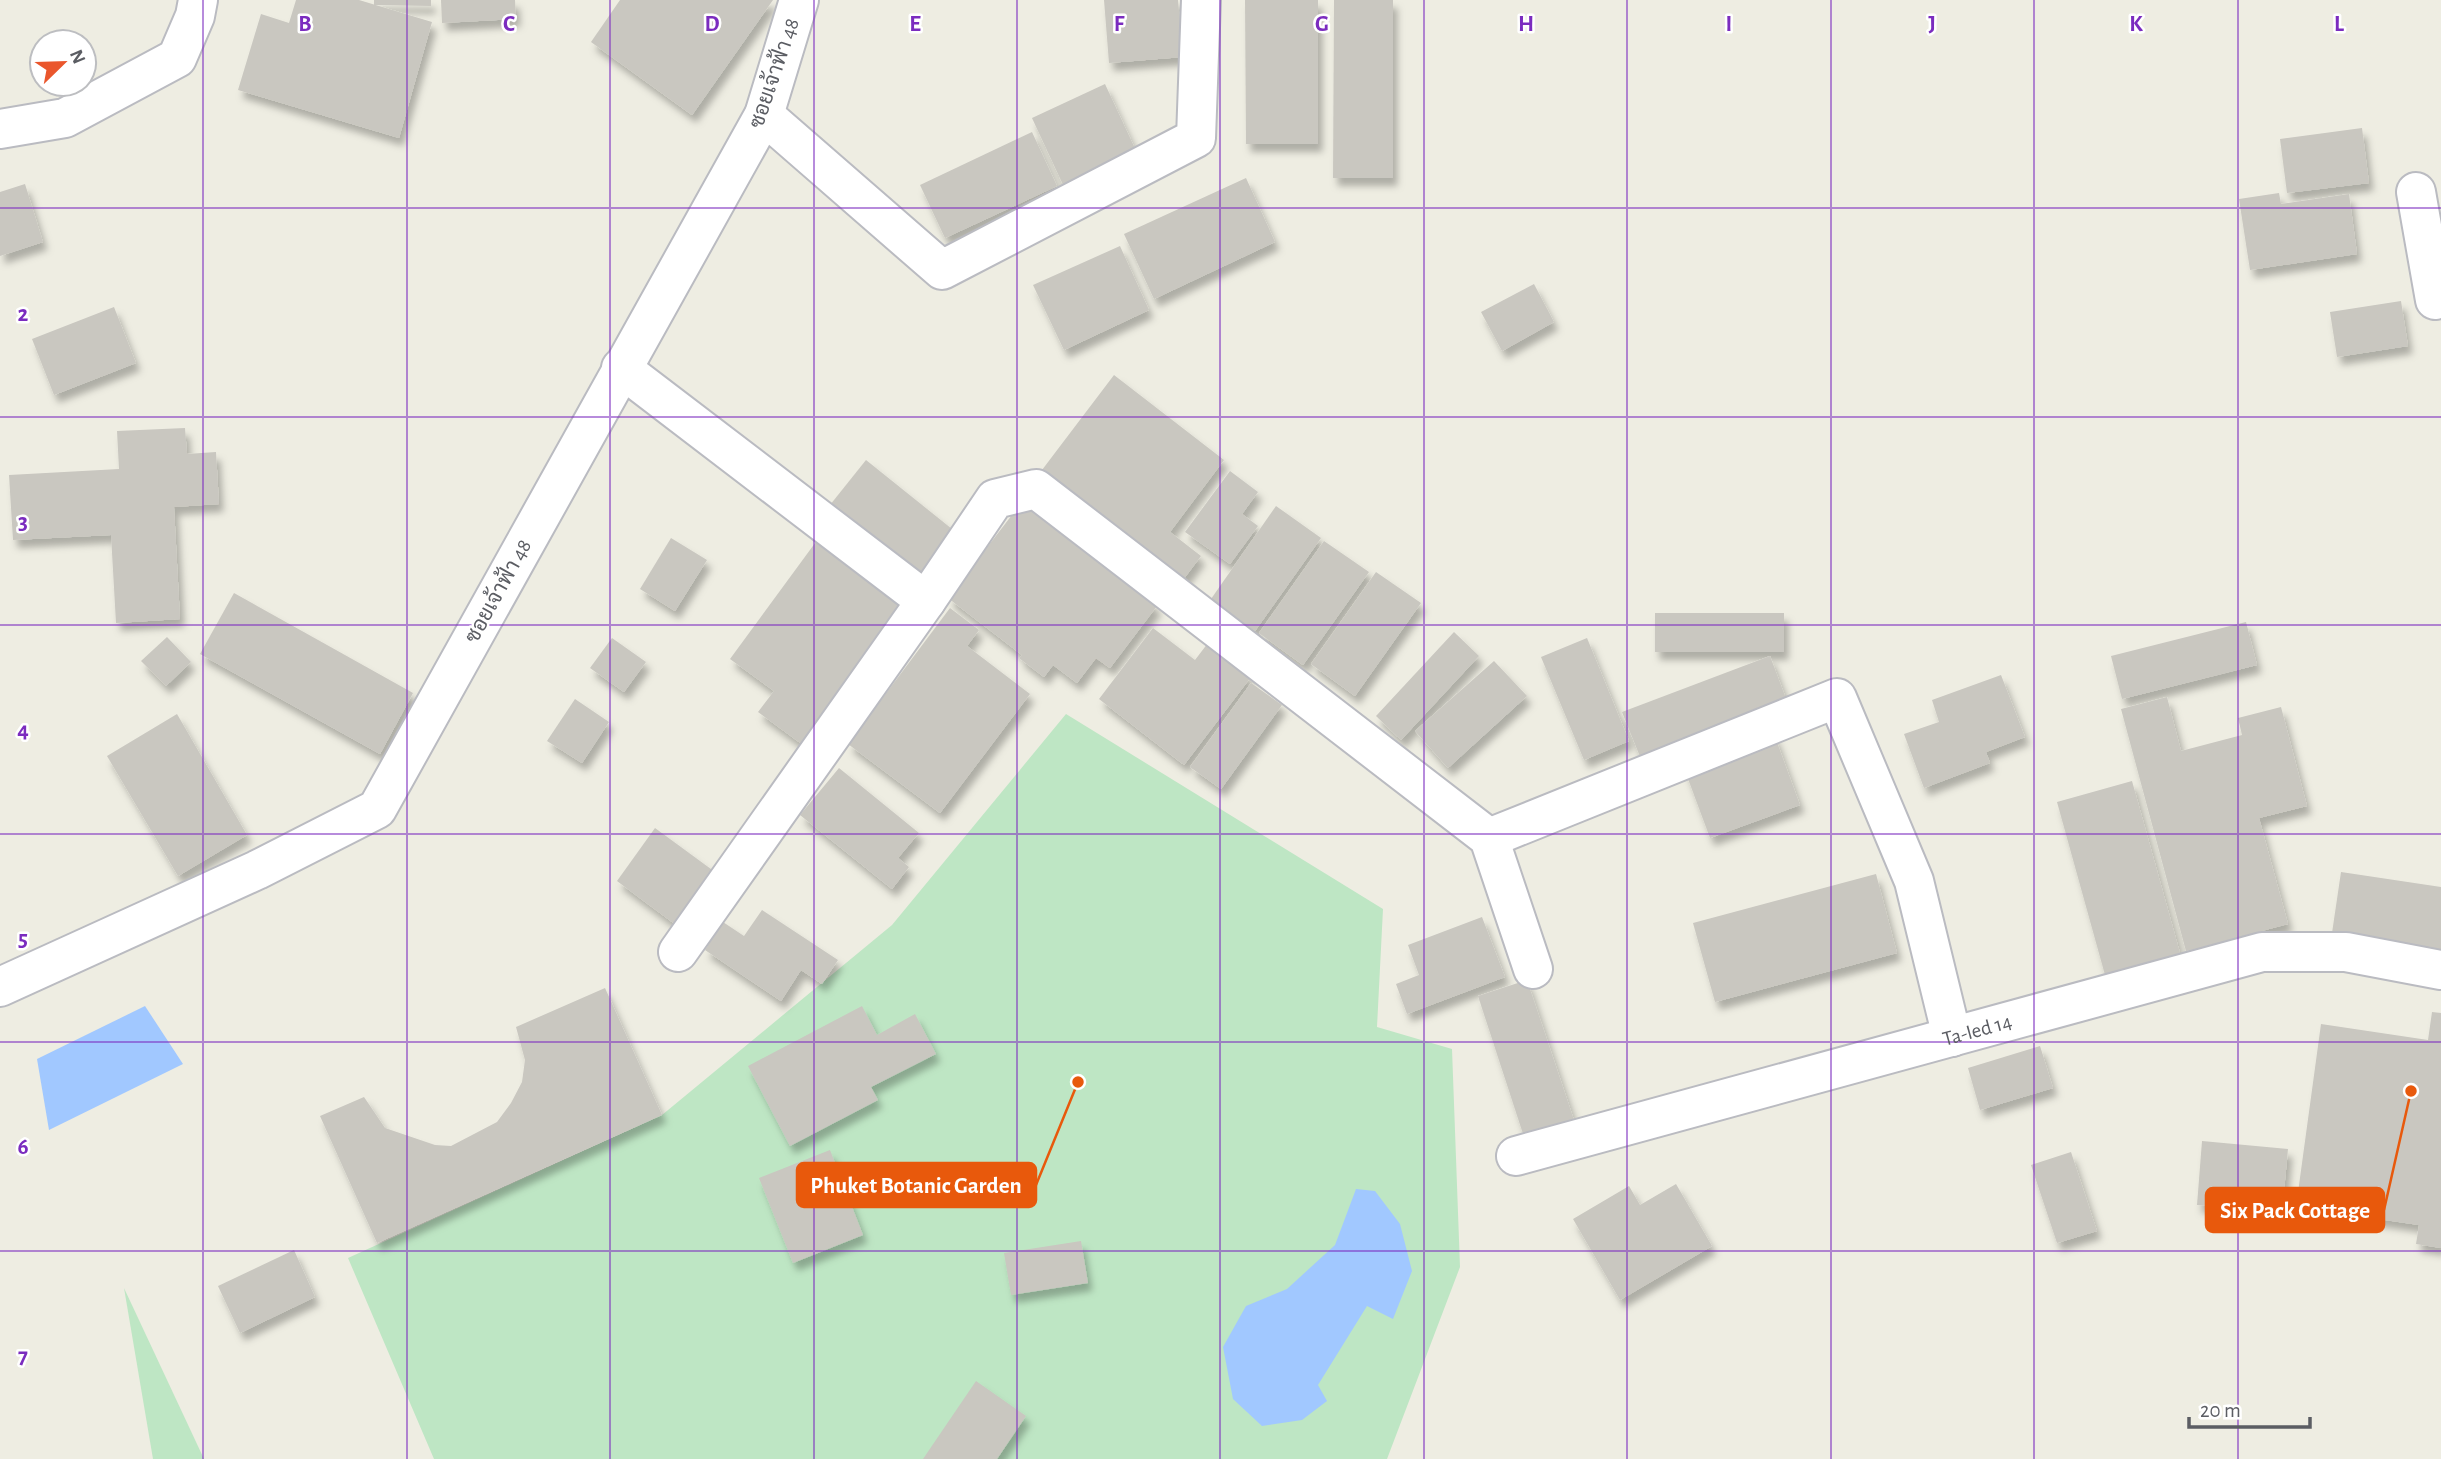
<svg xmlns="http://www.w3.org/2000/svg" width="2441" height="1459" font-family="'Alegreya Sans',Sarabun,sans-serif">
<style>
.green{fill:#bee6c4}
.water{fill:#a1c8ff}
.building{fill:#c9c7c0;filter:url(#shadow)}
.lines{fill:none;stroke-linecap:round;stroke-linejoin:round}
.minor-casing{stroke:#babbc1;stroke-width:42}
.minor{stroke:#fff;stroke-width:38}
.grid{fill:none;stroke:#7b2cbf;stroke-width:2;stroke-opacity:0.55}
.labels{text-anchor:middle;stroke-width:5;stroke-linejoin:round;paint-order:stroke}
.street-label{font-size:21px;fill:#5b5d63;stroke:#fff}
.grid-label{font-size:23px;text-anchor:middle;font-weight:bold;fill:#7b2cbf;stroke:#fff;stroke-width:5;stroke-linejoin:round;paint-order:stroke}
.leader{fill:none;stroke:#e8590c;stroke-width:2.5}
.callout-dot{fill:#e8590c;stroke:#fff;stroke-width:2.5}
.callout{fill:#e8590c;stroke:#e8590c;stroke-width:2.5}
.callout-label{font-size:23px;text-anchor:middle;font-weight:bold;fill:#fff}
</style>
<defs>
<filter id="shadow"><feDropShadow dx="4.5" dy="8" stdDeviation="3.5" flood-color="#0004"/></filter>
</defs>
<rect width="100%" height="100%" fill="#eeede2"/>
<g class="green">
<polygon points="1066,714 1383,909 1377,1027 1452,1049 1460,1267 1387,1459 434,1459 348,1258 662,1115 892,925"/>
<polygon points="124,1288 204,1459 153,1459"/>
</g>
<g class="water">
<polygon points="145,1006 183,1064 49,1130 37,1059"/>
<polygon points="1356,1189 1375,1191 1400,1224 1412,1271 1393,1319 1367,1306 1318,1385 1327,1401 1302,1420 1262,1426 1233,1399 1223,1347 1246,1306 1287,1289 1335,1245"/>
</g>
<g class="building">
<polygon points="296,0 359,0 432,22 399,138 238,90 261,14 289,23"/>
<polygon points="374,0 431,0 431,6 374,5"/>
<polygon points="441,0 515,0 516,19 442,23"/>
<polygon points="620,0 773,0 692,115 591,42"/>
<polygon points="1104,0 1178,0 1183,57 1109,63"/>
<polygon points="1245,0 1318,0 1318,144 1246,144"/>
<polygon points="1334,0 1393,0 1393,178 1333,178"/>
<polygon points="1105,84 1138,155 1065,189 1032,118"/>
<polygon points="2362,128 2369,183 2287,193 2280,139"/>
<polygon points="1032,132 1057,186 945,238 920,185"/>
<polygon points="1246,178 1275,242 1154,299 1124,234"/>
<polygon points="25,184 43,242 0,256 0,192"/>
<polygon points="2279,193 2281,204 2349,194 2357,254 2250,270 2239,199"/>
<polygon points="1120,246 1149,310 1064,350 1033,285"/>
<polygon points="1534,284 1554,322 1502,351 1481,312"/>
<polygon points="2401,301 2408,346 2337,357 2330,312"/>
<polygon points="114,307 136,363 54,395 32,339"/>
<polygon points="1114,375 1224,460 1170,532 1201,556 1183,580 1042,470"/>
<polygon points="185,428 187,454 216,452 219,504 174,507 180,619 116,623 111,535 13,540 9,475 119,469 117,431"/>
<polygon points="866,460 957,533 921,578 830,505"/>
<polygon points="1230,471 1258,492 1242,514 1258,526 1230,564 1185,532"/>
<polygon points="1022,502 1157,606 1110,668 1096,658 1077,683 1053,665 1044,677 1019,658 1022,655 948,598"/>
<polygon points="1276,506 1321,538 1255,631 1211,599"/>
<polygon points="671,538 707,560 675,611 640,589"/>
<polygon points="818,539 906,603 803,745 758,712 774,691 730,659"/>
<polygon points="1324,541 1369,572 1303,665 1259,633"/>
<polygon points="1376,572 1421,603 1355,696 1311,664"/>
<polygon points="234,593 413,693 380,754 200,654"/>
<polygon points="950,608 979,630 967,646 1030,694 940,813 848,744"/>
<rect x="1655" y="613" width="129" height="39"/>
<polygon points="2246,622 2257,665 2122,699 2111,656"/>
<polygon points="1153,628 1195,660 1208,643 1251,677 1184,765 1099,699"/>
<polygon points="1454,632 1479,656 1401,740 1376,716"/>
<polygon points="167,637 191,662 166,686 141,661"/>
<polygon points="612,638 646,662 624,692 590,668"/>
<polygon points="1587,638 1629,741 1584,760 1541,657"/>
<polygon points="1770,656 1788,704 1641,759 1622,712"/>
<polygon points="1494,661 1527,696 1448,768 1415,731"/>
<polygon points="2001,675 2025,737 1986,752 1990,763 1924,788 1904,734 1939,722 1932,700"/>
<polygon points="1251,683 1282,705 1221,789 1190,767"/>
<polygon points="2167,697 2181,751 2242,735 2238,718 2281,707 2307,806 2259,818 2288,924 2186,951 2121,709"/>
<polygon points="575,699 609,722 582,763 547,741"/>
<polygon points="177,714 247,835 178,876 107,756"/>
<polygon points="1774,734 1800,805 1710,838 1684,768"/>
<polygon points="839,768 919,833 898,858 909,867 892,889 800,815"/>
<polygon points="2132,781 2180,953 2105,975 2057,802"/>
<polygon points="655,828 715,872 676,925 617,881"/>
<polygon points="2341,872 2441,887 2441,949 2332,933"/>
<polygon points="1876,874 1897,953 1715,1002 1693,923"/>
<polygon points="762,910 838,960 822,984 801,970 781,1001 705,950 723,922 744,936"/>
<polygon points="1482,917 1505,977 1407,1014 1396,984 1419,975 1408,945"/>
<polygon points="1527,980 1576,1126 1526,1143 1478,996"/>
<polygon points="605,988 662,1115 377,1243 320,1116 364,1097 385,1128 435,1145 451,1146 497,1122 511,1103 522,1082 525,1060 516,1027"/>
<polygon points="862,1006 877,1035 915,1014 936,1054 871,1087 878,1100 790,1146 748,1066"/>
<polygon points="2432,1012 2441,1013 2441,1248 2416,1244 2419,1225 2296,1207 2321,1024 2428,1040"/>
<polygon points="2040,1046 2053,1088 1980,1110 1968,1068"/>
<polygon points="2202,1141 2288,1149 2282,1212 2197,1205"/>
<polygon points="830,1150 863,1235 793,1263 759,1178"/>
<polygon points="2071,1152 2097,1231 2057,1243 2031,1165"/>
<polygon points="1676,1184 1712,1246 1620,1300 1573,1219 1629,1186 1640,1205"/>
<polygon points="1081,1241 1088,1283 1011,1295 1004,1253"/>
<polygon points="294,1250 315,1297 240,1333 218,1286"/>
<polygon points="976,1381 1026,1416 997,1459 923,1459"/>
</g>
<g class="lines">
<defs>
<g id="minor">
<polyline points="764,115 942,270 1196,138 1201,0"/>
<polyline points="0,129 65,118 177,58 195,16 198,0"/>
<polyline points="2416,192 2435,300"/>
<polyline points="621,368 926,601 678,952"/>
<polyline points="926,601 995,499 1036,489 1489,838 1533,969"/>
<polyline points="1489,838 1837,698 1914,881 1952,1037"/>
<polyline points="0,987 257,870 377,809 764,115 799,0"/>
<path id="s1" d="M1516,1156L2262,952H2346L2441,970"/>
</g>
</defs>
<use href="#minor" class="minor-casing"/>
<use href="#minor" class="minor"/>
</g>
<path class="grid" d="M203,0V1459M407,0V1459M610,0V1459M814,0V1459M1017,0V1459M1220,0V1459M1424,0V1459M1627,0V1459M1831,0V1459M2034,0V1459M2238,0V1459M0,208H2441M0,417H2441M0,625H2441M0,834H2441M0,1042H2441M0,1251H2441"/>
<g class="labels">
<g class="street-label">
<text transform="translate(774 73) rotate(-71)" y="7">ซอยเจ้าฟ้า 48</text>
<text transform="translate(498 591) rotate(-61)" y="7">ซอยเจ้าฟ้า 48</text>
<text dy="7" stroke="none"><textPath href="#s1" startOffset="478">Ta-Ied 14</textPath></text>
</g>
</g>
<g class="grid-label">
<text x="305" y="31">B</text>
<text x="509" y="31">C</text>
<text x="712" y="31">D</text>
<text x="915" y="31">E</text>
<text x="1119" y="31">F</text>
<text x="1322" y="31">G</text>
<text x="1526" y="31">H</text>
<text x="1729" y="31">I</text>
<text x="1932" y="31">J</text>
<text x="2136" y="31">K</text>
<text x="2339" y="31">L</text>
<text x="23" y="321">2</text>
<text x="23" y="529">3</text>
<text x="23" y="737">4</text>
<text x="23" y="946">5</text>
<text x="23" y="1154">6</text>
<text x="23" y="1363">7</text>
</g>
<path class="leader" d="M1078 1082L1036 1185M2411 1091L2384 1210"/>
<g class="callout-dot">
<circle cx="1078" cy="1082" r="7"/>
<circle cx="2411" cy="1091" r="7"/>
</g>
<g class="callout">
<rect x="797" y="1163" width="239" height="44" rx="7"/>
<rect x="2206" y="1188" width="178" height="44" rx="7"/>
</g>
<g class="callout-label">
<text x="916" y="1193">Phuket Botanic Garden</text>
<text x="2295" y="1218">Six Pack Cottage</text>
</g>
<g transform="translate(63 63) rotate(67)"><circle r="33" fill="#ffffff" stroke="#bdbec1" stroke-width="2"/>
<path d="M0-5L12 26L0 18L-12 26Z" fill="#ea562c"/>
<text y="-10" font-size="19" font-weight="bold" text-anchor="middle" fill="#5b5d63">N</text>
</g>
<path d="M2189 1417v10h121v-10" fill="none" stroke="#5b5d63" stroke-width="3.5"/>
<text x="2200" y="1417" font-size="21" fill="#5b5d63" stroke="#ffffff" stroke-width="5" paint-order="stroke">20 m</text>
</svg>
